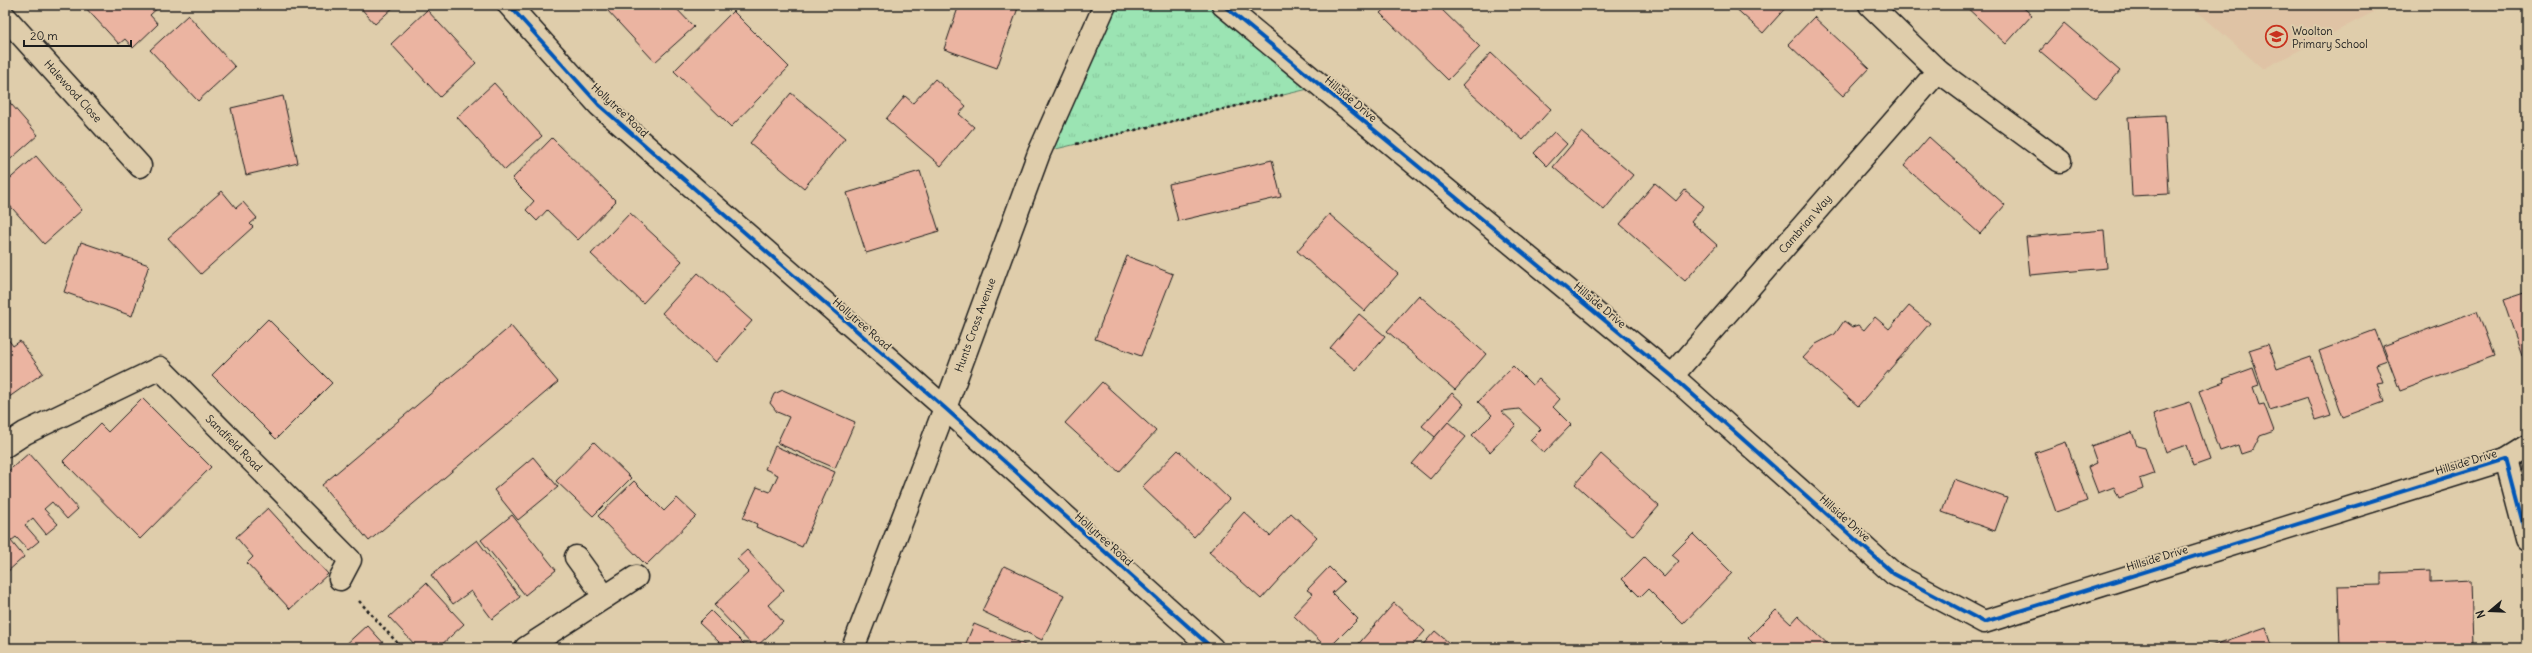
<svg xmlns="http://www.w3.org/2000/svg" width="2532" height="653" font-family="Delius,sans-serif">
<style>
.built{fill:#dfc3a5}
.grass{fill:url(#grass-tufts);stroke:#5c8068}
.building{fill:#ebb4a1;stroke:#1c1c1c}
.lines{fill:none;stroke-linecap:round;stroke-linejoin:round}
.minor-casing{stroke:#1c1c1c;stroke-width:25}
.path{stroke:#1c1c1c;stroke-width:2.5;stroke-dasharray:3 3;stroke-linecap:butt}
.minor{stroke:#dfcdab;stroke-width:22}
.cycleway-casing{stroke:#dfcdab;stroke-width:6}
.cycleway{stroke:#0057b8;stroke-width:4}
.labels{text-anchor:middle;stroke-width:4;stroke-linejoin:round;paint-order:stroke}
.poi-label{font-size:11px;fill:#1c1c1c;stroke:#dfcdab;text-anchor:start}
.street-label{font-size:11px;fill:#1c1c1c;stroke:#dfcdab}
</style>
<defs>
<pattern id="grass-tufts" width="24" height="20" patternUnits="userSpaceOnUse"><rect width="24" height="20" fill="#9be4b3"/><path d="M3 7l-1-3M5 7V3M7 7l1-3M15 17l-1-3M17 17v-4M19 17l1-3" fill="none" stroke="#85c399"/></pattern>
</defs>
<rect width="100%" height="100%" fill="#dfcdab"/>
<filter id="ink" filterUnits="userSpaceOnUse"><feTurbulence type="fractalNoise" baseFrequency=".025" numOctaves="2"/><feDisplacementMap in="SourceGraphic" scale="8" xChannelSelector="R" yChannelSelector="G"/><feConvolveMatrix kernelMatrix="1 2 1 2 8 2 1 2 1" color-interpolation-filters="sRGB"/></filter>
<g filter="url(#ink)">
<polygon class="built" points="2190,5 2387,5 2263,69"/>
<polygon class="grass" points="1105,5 1223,5 1321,86 1039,153"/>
<g class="building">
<polygon points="83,5 161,5 150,15 158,24 133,48 125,39 119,44"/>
<polygon points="358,5 396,5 375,24"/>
<polygon points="612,5 673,5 694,27 655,62 607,10"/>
<polygon points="959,5 1019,5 997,68 944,49"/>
<polygon points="1389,5 1437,5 1480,47 1448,80 1380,13"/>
<polygon points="1732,5 1788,5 1763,33"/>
<polygon points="1964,5 2020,5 2032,15 2006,44"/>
<polygon points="427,10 476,63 440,97 391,44"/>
<polygon points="733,11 789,67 731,127 674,71"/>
<polygon points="188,15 235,67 198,101 150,50"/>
<polygon points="1814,17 1869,68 1843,96 1788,44"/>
<polygon points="2064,23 2120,71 2096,99 2040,51"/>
<polygon points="1491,53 1551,109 1523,140 1462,85"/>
<polygon points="935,79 966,106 959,114 974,127 941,166 886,119 905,96 913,103"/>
<polygon points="494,83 542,136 505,170 457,117"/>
<polygon points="791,93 845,138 804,188 750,143"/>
<polygon points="283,96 298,163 246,175 231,108"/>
<polygon points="5,97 38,135 5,164"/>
<polygon points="2165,115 2169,194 2132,196 2128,117"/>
<polygon points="1554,132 1567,144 1547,166 1534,153"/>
<polygon points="1582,132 1633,175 1604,210 1553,167"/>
<polygon points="1929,137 2005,205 1980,234 1904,166"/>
<polygon points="552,138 616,201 578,240 547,210 537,221 526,210 534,201 512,179"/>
<polygon points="36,156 82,210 44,244 5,200 5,183"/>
<polygon points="1272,160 1281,197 1178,221 1169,184"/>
<polygon points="920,171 939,231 866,253 847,193"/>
<polygon points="1655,183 1676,201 1685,190 1704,206 1691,222 1717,245 1685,281 1620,224"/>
<polygon points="222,191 236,208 243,202 257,218 250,224 253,227 201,274 168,238"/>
<polygon points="630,213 682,261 643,303 591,254"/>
<polygon points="1329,214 1398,274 1365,311 1297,251"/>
<polygon points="2104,230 2107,268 2030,275 2026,237"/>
<polygon points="81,242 149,265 132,316 64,292"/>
<polygon points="1127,256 1173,274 1141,356 1095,339"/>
<polygon points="698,273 752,321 716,362 662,313"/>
<polygon points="2527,292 2527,354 2522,355 2503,300"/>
<polygon points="1419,295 1486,354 1455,390 1387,331"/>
<polygon points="1909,306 1930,323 1858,406 1803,358 1816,344 1835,334 1844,321 1852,327 1858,325 1864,330 1875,317 1889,329"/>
<polygon points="2477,311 2494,356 2400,391 2383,346"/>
<polygon points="1359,314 1385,336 1356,370 1330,348"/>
<polygon points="268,319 332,383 276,439 212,375"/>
<polygon points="511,326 558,382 369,541 322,485"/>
<polygon points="2375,330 2387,360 2376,364 2383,382 2377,383 2384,402 2343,417 2319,351"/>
<polygon points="5,335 13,346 20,341 43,373 5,400"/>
<polygon points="2268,344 2277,369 2311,357 2331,415 2315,420 2307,398 2270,410 2249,350"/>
<polygon points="1513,366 1532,385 1539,379 1560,399 1553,407 1571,425 1544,453 1530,440 1541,429 1519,409 1501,411 1516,425 1490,452 1472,435 1492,415 1478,402"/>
<polygon points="2253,368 2259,385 2253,387 2259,405 2264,404 2274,431 2260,436 2253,450 2241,454 2238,445 2220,451 2199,391 2224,382 2223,379"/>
<polygon points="1102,382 1156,431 1119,472 1065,423"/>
<polygon points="783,390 855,422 835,468 777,443 789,417 777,412 770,403 774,394"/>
<polygon points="1452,393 1464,404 1435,437 1422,426"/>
<polygon points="142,398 211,467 140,539 63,461 100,424 108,432"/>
<polygon points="2190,402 2210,460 2193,466 2186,445 2166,452 2153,414"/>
<polygon points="1448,422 1466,437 1430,479 1412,464"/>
<polygon points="2132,432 2137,446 2145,448 2154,474 2140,479 2143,489 2119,498 2114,487 2098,493 2088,467 2097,463 2091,446"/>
<polygon points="594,442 631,478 593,516 556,481"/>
<polygon points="2066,442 2087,501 2056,512 2035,453"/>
<polygon points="775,446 835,472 802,547 756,527 757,524 743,518 757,487 770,492 778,475 765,469"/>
<polygon points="1178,450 1229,499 1194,537 1142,487"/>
<polygon points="29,453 78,509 67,519 52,502 44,509 58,524 46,534 33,518 25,525 39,541 28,550 16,537 11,541 24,557 7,572 5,570 5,474"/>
<polygon points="1601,454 1659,506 1633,536 1575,484"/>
<polygon points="533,457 558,487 518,520 494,490"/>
<polygon points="1954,479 2007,498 1995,531 1942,512"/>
<polygon points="634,481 664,511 677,498 696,516 646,565 598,516"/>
<polygon points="268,508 328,574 290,609 247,563 253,557 236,537"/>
<polygon points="1244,512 1270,536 1291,513 1317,537 1261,599 1209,552"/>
<polygon points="512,515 556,570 525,595 481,540"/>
<polygon points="1693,534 1732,573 1683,624 1648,589 1640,597 1622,579 1644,557 1664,577 1679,561 1672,555"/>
<polygon points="477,540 520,597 492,619 471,591 453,604 431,575"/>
<polygon points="747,550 784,590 768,605 783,622 755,648 714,605 749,572 737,559"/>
<polygon points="1004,566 1064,595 1042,640 982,611"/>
<polygon points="1329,567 1344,582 1332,593 1358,619 1329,648 1327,648 1293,615 1313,594 1307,590"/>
<polygon points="2430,571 2430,582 2471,580 2473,647 2340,648 2338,586 2381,585 2381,573"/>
<polygon points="426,583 464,624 438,648 418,648 389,617"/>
<polygon points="1394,603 1425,631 1410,648 1355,648"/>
<polygon points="1776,610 1791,624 1798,616 1832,648 1758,648 1748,638"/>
<polygon points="711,611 748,648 713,648 719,642 699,623"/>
<polygon points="974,624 1032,648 964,648"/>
<polygon points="367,625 388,648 342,648"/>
<polygon points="2266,627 2273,648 2205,648"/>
<polygon points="1435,631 1455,648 1420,648"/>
</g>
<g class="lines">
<defs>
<g id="minor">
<polyline points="509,5 599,105 945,408 1212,648"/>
<polyline points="1223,5 1672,376 1894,574 1984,622 2506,459 2527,539"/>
<polyline points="1870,5 1938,71 2060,161"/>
<polyline points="5,17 140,166"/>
<polyline points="1672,376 1938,71"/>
<polyline points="5,446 25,433 160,368 350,560 340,579"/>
<polyline points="2506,459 2527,446"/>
<polyline points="605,597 636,577"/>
<polyline points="526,648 605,597 576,557"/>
<polyline points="853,648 945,408 1039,153 1105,5"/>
</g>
</defs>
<use href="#minor" class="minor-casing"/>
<g class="path">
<polyline points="1076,144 1283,95"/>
<polyline points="359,601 402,648"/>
</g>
<use href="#minor" class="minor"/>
<defs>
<g id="cycleway">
<polyline points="509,5 599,105 945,408 1212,648"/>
<polyline points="1223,5 1672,376 1894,574 1984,622 2506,459 2527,539"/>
</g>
</defs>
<use href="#cycleway" class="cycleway-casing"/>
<use href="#cycleway" class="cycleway"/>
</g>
</g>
<defs>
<symbol id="school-ring" viewBox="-11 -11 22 22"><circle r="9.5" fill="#dfcdab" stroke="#c8321e" stroke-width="1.5"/><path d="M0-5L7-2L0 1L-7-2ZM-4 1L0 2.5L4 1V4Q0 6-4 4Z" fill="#c8321e"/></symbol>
</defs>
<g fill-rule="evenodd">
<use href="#school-ring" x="2264" y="24" width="25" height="25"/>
</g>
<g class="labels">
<g class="poi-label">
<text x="2292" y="35">Woolton<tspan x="2292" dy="13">Primary School</tspan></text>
</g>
<g class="street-label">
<text transform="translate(73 91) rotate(48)" y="4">Halewood Close</text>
<text transform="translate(1351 99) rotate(40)" y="4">Hillside Drive</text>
<text transform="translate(620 110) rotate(43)" y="4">Hollytree Road</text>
<text transform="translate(1805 224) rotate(-49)" y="4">Cambrian Way</text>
<text transform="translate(1600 305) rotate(40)" y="4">Hillside Drive</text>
<text transform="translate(862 324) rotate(41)" y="4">Hollytree Road</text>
<text transform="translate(975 325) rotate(-70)" y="4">Hunts Cross Avenue</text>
<text transform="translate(234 443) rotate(45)" y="4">Sandfield Road</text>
<text transform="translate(2466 462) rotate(-17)" y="4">Hillside Drive</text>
<text transform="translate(1845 518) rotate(42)" y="4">Hillside Drive</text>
<text transform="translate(1104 539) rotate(42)" y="4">Hollytree Road</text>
<text transform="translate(2157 558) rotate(-17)" y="4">Hillside Drive</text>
</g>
</g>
<rect width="2532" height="653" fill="none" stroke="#dfcdab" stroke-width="20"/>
<rect x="10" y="10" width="2512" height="633" fill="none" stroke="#1c1c1c" stroke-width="1.5" filter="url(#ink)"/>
<g transform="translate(2490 611) rotate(251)" stroke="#dfcdab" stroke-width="3" paint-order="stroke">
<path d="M0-3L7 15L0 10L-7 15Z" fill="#1c1c1c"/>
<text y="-6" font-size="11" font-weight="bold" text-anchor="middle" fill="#1c1c1c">N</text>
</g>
<path d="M24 40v6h107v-6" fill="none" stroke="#1c1c1c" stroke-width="2"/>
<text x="30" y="40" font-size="12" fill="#1c1c1c" stroke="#dfcdab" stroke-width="3" paint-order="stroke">20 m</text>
</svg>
